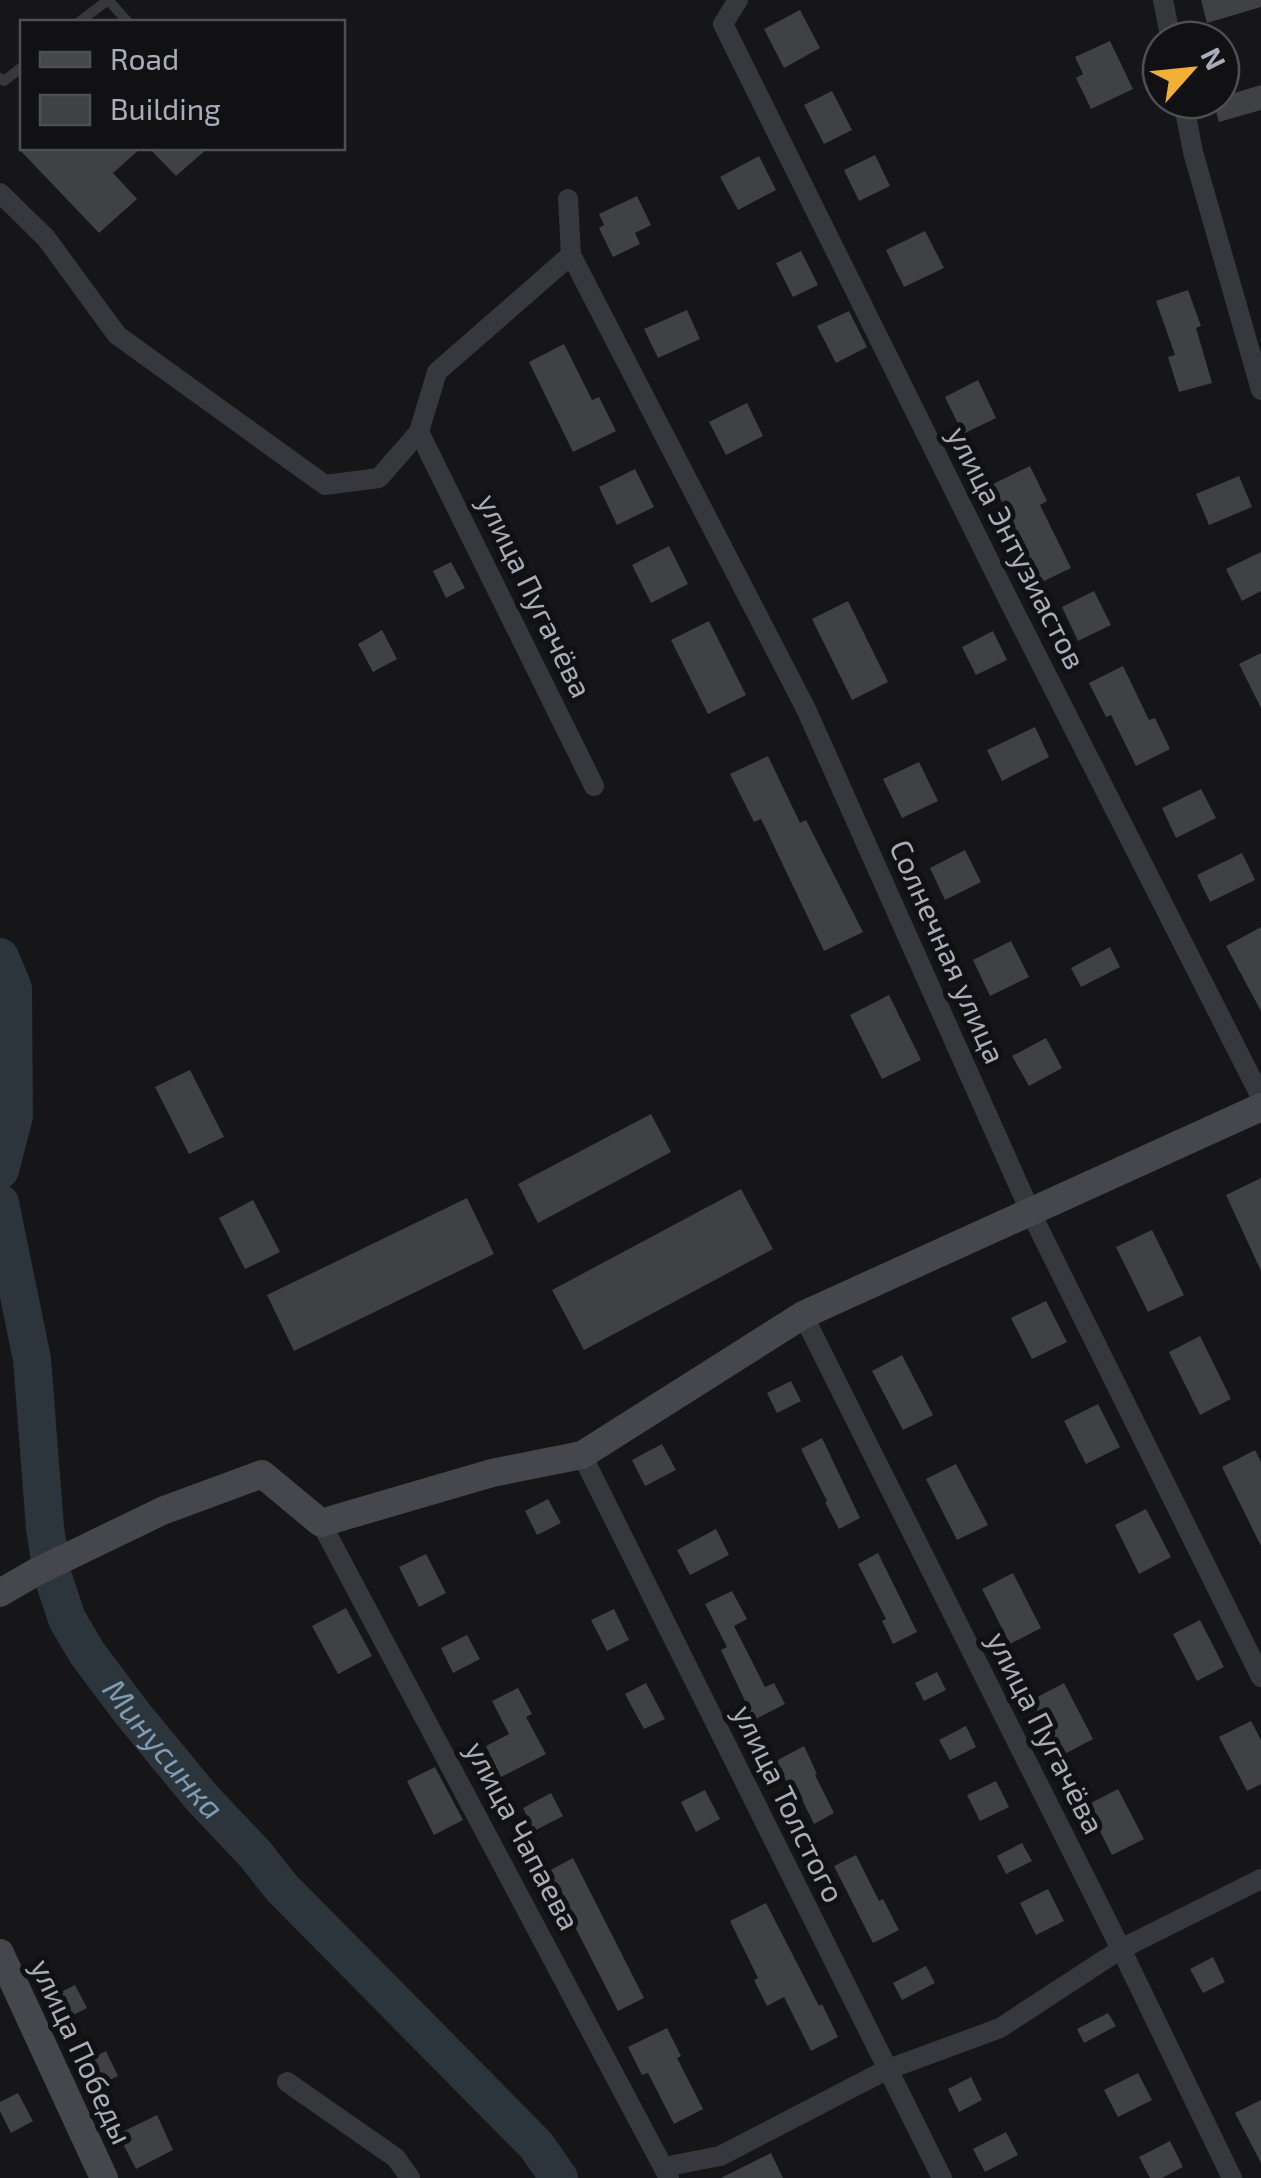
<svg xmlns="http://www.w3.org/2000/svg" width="1261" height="2178" font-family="'Exo 2',sans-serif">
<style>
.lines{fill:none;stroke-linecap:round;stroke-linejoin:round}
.river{stroke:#2c353c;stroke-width:38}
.building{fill:#404145}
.lane{stroke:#37383d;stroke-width:10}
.street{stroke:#37383d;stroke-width:20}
.secondary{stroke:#45474d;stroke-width:28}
.labels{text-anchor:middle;stroke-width:10;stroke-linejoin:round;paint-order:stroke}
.street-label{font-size:30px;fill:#a8adb8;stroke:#111113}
.water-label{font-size:32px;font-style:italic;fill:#7f9bb3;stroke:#111113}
</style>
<rect width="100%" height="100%" fill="#161618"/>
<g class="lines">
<g class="river">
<polyline points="0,957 13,988 14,1116 0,1170"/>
<path id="s1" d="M0,1203L32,1359L45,1528L52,1574L67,1619L87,1653L132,1713L202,1798L255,1854L282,1888L536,2145L559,2178"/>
</g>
</g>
<g class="building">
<polygon points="1201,0 1261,0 1261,7 1207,23"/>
<polygon points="800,10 820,48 784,68 764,29"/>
<polygon points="1110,41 1133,89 1091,109 1076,78 1083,74 1075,57"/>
<polygon points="1261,85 1261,110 1219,122 1213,100 1221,100 1221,97"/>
<polygon points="832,91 852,130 824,144 804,105"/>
<polygon points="18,148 141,148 113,173 137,199 99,233"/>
<polygon points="149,148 208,148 176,176"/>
<polygon points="875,155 890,186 859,201 844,170"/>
<polygon points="759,156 776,190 738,210 720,177"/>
<polygon points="637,196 651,225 635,233 640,244 613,257 599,228 604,225 599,214"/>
<polygon points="925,231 944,268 904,287 886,250"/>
<polygon points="801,251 818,285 793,297 776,263"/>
<polygon points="1188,290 1201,326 1196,328 1212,383 1179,392 1168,357 1175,355 1156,301"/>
<polygon points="687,310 700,339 658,358 644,329"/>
<polygon points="849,311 867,347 836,363 817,326"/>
<polygon points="564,344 592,400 599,397 616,431 573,452 529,362"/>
<polygon points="978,380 996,418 963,434 945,397"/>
<polygon points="747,403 763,436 726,455 709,422"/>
<polygon points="1030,466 1047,501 1040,505 1071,568 1042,582 993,484"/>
<polygon points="635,469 654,507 617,525 599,487"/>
<polygon points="1239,476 1252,507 1209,525 1196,494"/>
<polygon points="669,546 688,584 651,603 632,565"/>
<polygon points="1261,552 1261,591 1242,601 1226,569"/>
<polygon points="451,562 465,588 446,598 433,571"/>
<polygon points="1094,591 1111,625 1078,641 1062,607"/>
<polygon points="848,601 888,682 852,700 812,619"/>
<polygon points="709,621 746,695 708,714 671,640"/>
<polygon points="382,630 397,659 373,672 358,644"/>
<polygon points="993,631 1007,660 976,675 962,647"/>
<polygon points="1261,653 1261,708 1239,664"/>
<polygon points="1123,666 1149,720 1155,718 1170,749 1136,766 1111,715 1106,717 1089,683"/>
<polygon points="1035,727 1049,757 1002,781 987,750"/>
<polygon points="768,756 800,823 806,820 863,932 824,951 761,819 754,822 730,774"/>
<polygon points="919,762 938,801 902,818 883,779"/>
<polygon points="1201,789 1216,818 1176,838 1162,808"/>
<polygon points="965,850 981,882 945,900 930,868"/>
<polygon points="1242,853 1255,880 1210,902 1197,875"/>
<polygon points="1261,927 1261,1011 1226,946"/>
<polygon points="1011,941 1029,977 990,996 973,960"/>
<polygon points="1110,947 1120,967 1081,987 1071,968"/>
<polygon points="889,995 921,1060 882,1079 850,1015"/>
<polygon points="1046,1038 1062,1068 1029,1086 1012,1056"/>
<polygon points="190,1070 224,1137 189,1154 155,1087"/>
<polygon points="651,1114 671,1152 538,1223 518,1184"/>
<polygon points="1261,1178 1261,1271 1226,1195"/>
<polygon points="741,1189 773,1249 584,1350 552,1290"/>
<polygon points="467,1198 494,1254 294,1351 267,1295"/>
<polygon points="253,1200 280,1252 245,1269 219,1218"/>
<polygon points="1152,1230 1184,1295 1148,1312 1116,1247"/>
<polygon points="1046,1301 1067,1342 1032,1359 1011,1318"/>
<polygon points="1200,1336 1231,1399 1200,1415 1169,1352"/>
<polygon points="902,1355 933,1415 903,1430 872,1371"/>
<polygon points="791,1381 801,1401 777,1413 767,1393"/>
<polygon points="1098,1404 1120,1447 1086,1464 1064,1421"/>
<polygon points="822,1438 860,1518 839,1529 825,1502 827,1501 801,1449"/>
<polygon points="662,1444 676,1470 645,1486 632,1460"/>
<polygon points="1255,1450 1261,1462 1261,1546 1222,1467"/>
<polygon points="956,1464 988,1525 957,1540 926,1479"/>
<polygon points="548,1499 561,1523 537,1535 525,1511"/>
<polygon points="1146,1509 1171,1557 1139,1574 1115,1525"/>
<polygon points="716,1529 729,1555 690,1575 677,1550"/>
<polygon points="878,1553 917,1632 893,1644 882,1621 886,1619 858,1564"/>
<polygon points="426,1554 446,1593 419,1607 399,1567"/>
<polygon points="1013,1573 1041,1628 1010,1644 982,1589"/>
<polygon points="732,1591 747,1619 734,1626 765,1687 774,1683 785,1704 754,1720 721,1650 727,1647 705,1604"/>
<polygon points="346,1608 372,1656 338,1674 312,1626"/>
<polygon points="614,1609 629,1640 607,1651 591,1620"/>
<polygon points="1200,1620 1224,1667 1197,1681 1173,1634"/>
<polygon points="467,1635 480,1659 453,1673 441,1648"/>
<polygon points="937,1672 946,1690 924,1701 915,1683"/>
<polygon points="646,1683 665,1719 644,1729 625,1694"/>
<polygon points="1064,1683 1093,1739 1061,1756 1032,1700"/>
<polygon points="518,1688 532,1714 526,1717 546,1754 501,1777 486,1746 509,1734 492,1701"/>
<polygon points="1251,1721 1261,1740 1261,1784 1247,1791 1219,1737"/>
<polygon points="966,1726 976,1747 950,1760 939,1740"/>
<polygon points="804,1746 817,1774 815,1775 834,1813 814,1824 795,1785 790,1788 776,1761"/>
<polygon points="435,1767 463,1820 434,1835 407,1781"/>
<polygon points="996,1781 1009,1807 980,1821 967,1795"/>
<polygon points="1118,1789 1144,1839 1112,1855 1087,1805"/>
<polygon points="705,1790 720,1819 696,1832 681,1802"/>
<polygon points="551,1793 563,1816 534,1831 523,1808"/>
<polygon points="1022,1843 1032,1861 1006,1874 997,1856"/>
<polygon points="856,1855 879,1901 883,1899 899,1930 873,1943 834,1866"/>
<polygon points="573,1858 644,1998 618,2011 547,1872"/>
<polygon points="1048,1889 1064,1921 1036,1935 1020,1903"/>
<polygon points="766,1903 819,2006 822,2004 838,2037 811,2051 784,1997 767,2006 754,1980 758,1978 730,1921"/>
<polygon points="1213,1957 1225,1982 1203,1993 1190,1969"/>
<polygon points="926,1966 935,1983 902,2000 893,1983"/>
<polygon points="75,1985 87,2008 65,2019 53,1996"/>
<polygon points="1108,2013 1116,2026 1084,2043 1077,2029"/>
<polygon points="667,2028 681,2056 677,2058 703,2109 674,2124 648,2073 642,2075 628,2047"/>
<polygon points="106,2051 118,2076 95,2087 83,2063"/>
<polygon points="1138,2073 1152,2100 1118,2117 1104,2090"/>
<polygon points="971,2077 982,2100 959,2112 948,2089"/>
<polygon points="18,2093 33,2121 11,2133 0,2111 0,2102"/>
<polygon points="1261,2100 1261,2163 1235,2113"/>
<polygon points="157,2115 173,2150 136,2169 118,2134"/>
<polygon points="1006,2132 1018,2155 985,2172 973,2149"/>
<polygon points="1170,2141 1183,2167 1162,2178 1150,2178 1139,2157"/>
<polygon points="771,2153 783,2178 721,2178"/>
</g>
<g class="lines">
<g class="lane">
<polyline points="79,22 108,0 128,22"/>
<polyline points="0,78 4,81 22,67"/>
</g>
<g class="street">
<polyline points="738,0 723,24 1009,601 1261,1097"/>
<polyline points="1163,0 1171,40"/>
<polyline points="1183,100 1193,152 1261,390"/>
<polyline points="0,193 46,238 117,335 325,485 379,478 419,432 437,372 571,255 568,199"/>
<polyline points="571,255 806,709 1031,1213 1261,1677"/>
<polyline points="419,432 594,786"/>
<polyline points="803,1315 1121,1949 1232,2178"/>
<polyline points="582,1455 942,2178"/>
<polyline points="321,1523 669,2178"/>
<polyline points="287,2082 396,2158 410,2178"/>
<polyline points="664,2167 720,2156 886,2070 1000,2028 1121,1949 1261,1879"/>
</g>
<g class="secondary">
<polyline points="0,1593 36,1572 162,1511 262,1474 321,1523 492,1473 582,1455 803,1315 1261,1107"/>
<polyline points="0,1953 104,2178"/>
</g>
</g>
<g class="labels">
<g class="street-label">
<text transform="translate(1016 548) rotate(63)" y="10">улица Энтузиастов</text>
<text transform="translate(534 596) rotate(64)" y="10">улица Пугачёва</text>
<text transform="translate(947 952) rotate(66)" y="10">Солнечная улица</text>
<text transform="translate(1045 1733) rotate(63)" y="10">улица Пугачёва</text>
<text transform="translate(788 1804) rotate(64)" y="10">улица Толстого</text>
<text transform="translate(522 1836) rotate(62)" y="10">улица Чапаева</text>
<text transform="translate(81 2052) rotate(65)" y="10">улица Победы</text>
</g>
<g class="water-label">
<text dy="11" stroke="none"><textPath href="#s1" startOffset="585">Минусинка</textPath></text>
</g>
</g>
<rect x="20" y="20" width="325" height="130" fill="#111113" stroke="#4d4f55" stroke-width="2.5"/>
<rect x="40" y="52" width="50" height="15" fill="#45474d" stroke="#4d4f55" stroke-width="2.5"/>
<text x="110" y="70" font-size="30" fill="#a8adb8">Road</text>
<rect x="40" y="95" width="50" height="30" fill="#404145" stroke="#4d4f55" stroke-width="2.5"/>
<text x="110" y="120" font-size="30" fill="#a8adb8">Building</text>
<g transform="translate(1191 70) rotate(63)"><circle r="48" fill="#111113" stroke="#4d4f55" stroke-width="2.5"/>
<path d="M0-8L18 38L0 25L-18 38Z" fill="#f2b134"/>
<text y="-15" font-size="28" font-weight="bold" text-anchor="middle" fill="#a8adb8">N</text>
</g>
</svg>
